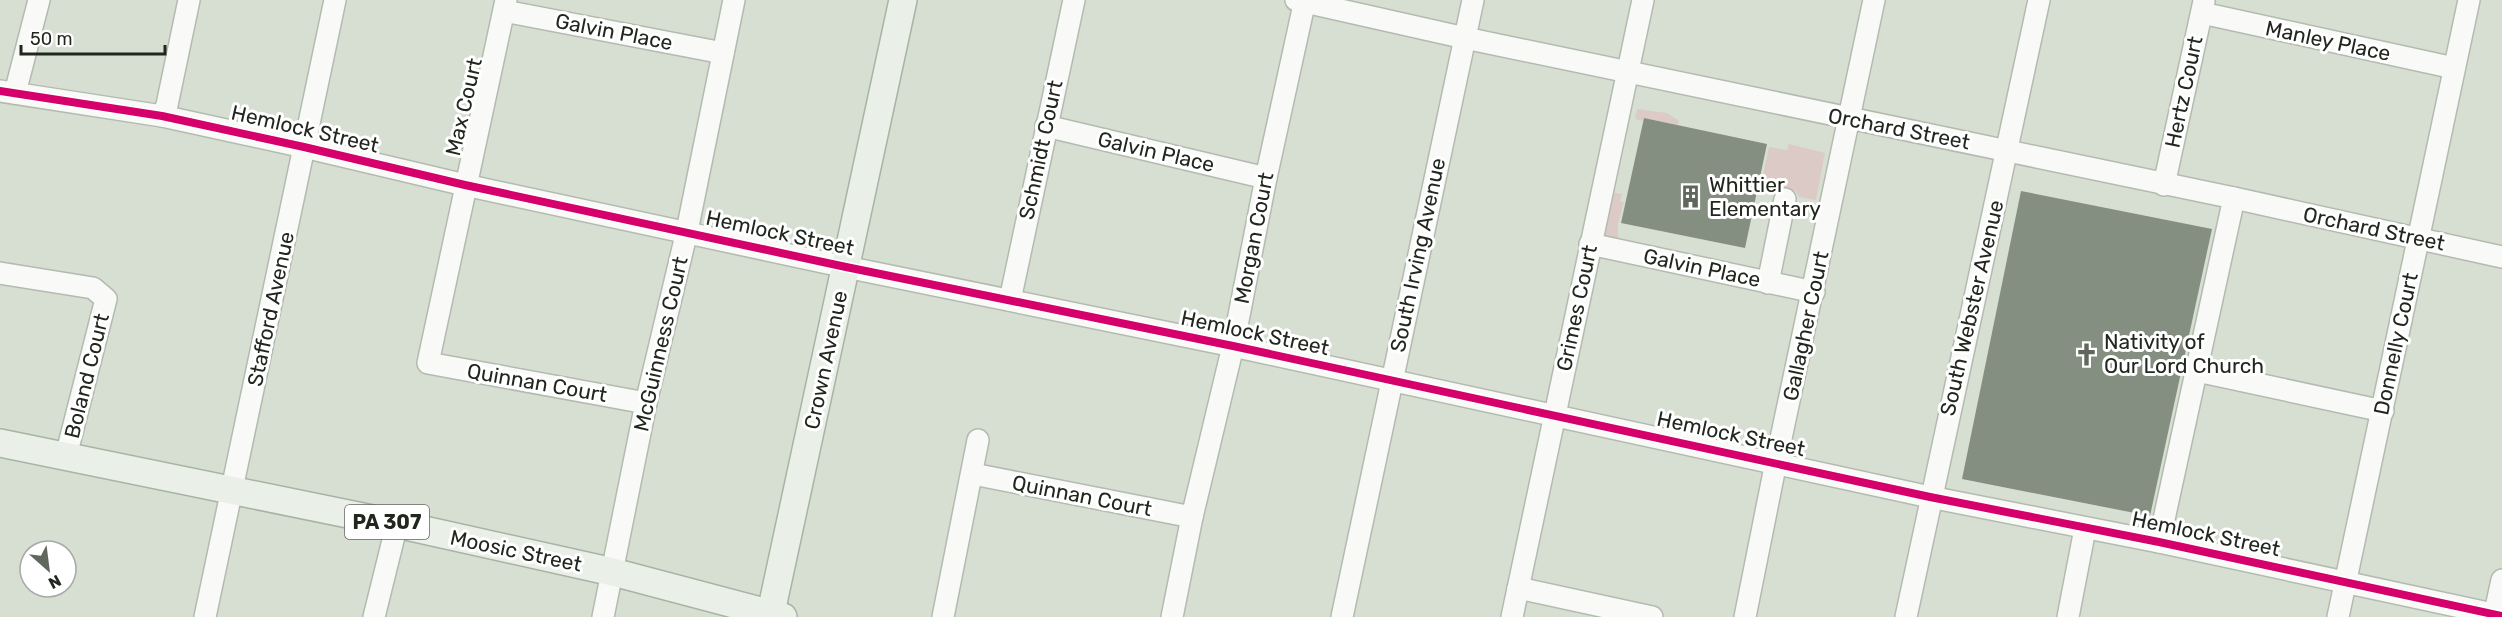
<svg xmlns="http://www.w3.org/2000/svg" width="2502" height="617" font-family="Rubik,sans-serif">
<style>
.grass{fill:#dccac6}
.building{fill:#858f81}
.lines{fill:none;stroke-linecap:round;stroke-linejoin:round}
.minor-casing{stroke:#b3bbb0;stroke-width:24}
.major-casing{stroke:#a8b3a4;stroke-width:30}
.minor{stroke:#f9faf8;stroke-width:21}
.major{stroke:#eaefe8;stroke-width:27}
.cycleway-casing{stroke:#fff;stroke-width:11}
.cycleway{stroke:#d6006c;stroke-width:8}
.labels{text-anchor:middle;stroke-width:6;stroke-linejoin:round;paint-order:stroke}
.shield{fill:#fff;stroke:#646862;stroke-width:1.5}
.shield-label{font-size:20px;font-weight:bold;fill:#21271e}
.street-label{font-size:21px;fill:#21271e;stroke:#fff}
.poi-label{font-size:21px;fill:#21271e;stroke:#fff;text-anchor:start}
</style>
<rect width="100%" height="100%" fill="#d6dfd2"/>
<g class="grass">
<polygon points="1637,109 1667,113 1679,121 1678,125 1644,118 1643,121 1635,119"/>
<polygon points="1789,144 1825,153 1816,200 1799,197 1796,191 1777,186 1774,192 1760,190 1769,147 1787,150"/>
<polygon points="1610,192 1622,194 1620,201 1624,202 1618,223 1618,246 1604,239 1601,227"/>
</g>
<g class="building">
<polygon points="1644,118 1767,144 1745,248 1621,223"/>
<polygon points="2021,191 2212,229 2150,516 1962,479"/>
</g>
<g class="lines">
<defs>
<g id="minor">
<polyline points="506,0 428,363 646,403"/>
<polyline points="1296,0 1465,38 2234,198 2502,257"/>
<polyline points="504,11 723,53"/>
<polyline points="2202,13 2454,68"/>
<polyline points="0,91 162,116 304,147 465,185 846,267 1233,346 1930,497 2159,542 2502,616"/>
<polyline points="15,93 39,0"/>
<polyline points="162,116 167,105 189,0"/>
<polyline points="1046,126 1266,178"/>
<polyline points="2164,185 2204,1"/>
<polyline points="1590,244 1814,292"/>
<polyline points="0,273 93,288 106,299 66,456"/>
<polyline points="1768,283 1785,199"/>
<polyline points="1010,300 1074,0"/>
<polyline points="2197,371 2383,411"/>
<polyline points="973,474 1192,517"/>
<polyline points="2159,542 2234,198"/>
<polyline points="1518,588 1652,617"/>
<polyline points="205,617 335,0"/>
<polyline points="374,617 397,524"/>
<polyline points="603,617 646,403 687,231 734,0"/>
<polyline points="943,617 978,440"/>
<polyline points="1172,617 1192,517 1233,346 1266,178 1305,0"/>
<polyline points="1342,617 1473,0"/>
<polyline points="1512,617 1643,0"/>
<polyline points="1745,617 1776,462 1874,0"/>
<polyline points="1906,617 2039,0"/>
<polyline points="2068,617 2085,529"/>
<polyline points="2338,617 2469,0"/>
<polyline points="2494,617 2502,580"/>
</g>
<g id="major">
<polyline points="0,443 397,524 613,572 783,617"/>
<polyline points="770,617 903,0"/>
</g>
</defs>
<use href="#minor" class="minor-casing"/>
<use href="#major" class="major-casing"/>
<use href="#minor" class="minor"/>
<use href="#major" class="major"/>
<defs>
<polyline id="cycleway" points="0,91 162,116 304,147 465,185 846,267 1233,346 1930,497 2159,542 2502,616"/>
</defs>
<use href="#cycleway" class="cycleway-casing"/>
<use href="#cycleway" class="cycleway"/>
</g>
<defs>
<symbol id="building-bare" viewBox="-9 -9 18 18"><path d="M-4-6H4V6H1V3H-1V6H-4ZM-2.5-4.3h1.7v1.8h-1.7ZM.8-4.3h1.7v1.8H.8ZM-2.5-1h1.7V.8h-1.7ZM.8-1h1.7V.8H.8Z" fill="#60675d" stroke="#fff" stroke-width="2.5" paint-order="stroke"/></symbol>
<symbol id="church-bare" viewBox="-9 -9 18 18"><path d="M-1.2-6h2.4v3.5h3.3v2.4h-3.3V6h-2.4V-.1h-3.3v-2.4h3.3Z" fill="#60675d" stroke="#fff" stroke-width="2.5" paint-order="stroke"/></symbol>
</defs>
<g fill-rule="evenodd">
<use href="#building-bare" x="1674" y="180" width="33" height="33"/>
<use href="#church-bare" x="2070" y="338" width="33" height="33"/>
</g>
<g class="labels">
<rect class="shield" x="345" y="505" width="84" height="34" rx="4.5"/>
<g class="shield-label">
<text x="387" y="529">PA 307</text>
</g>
<g class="street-label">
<text transform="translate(614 32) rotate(11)" y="7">Galvin Place</text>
<text transform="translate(2328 41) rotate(12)" y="7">Manley Place</text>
<text transform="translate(2184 92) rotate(-78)" y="7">Hertz Court</text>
<text transform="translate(464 107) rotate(-77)" y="7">Max Court</text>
<text transform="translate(305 129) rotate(13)" y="7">Hemlock Street</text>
<text transform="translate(1899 129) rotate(11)" y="7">Orchard Street</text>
<text transform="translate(1041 150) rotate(-78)" y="7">Schmidt Court</text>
<text transform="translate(1156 152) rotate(13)" y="7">Galvin Place</text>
<text transform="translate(2374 229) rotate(12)" y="7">Orchard Street</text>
<text transform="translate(780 233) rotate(12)" y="7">Hemlock Street</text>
<text transform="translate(1254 238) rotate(-79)" y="7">Morgan Court</text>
<text transform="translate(1418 255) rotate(-78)" y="7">South Irving Avenue</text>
<text transform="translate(1702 268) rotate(12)" y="7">Galvin Place</text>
<text transform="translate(1577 308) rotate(-78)" y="7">Grimes Court</text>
<text transform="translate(1972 308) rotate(-77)" y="7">South Webster Avenue</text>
<text transform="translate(271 309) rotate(-78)" y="7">Stafford Avenue</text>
<text transform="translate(1806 326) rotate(-78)" y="7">Gallagher Court</text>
<text transform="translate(1255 333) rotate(12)" y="7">Hemlock Street</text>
<text transform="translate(661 344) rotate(-77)" y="7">McGuinness Court</text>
<text transform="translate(2396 344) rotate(-78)" y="7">Donnelly Court</text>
<text transform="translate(826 360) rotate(-78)" y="7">Crown Avenue</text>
<text transform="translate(87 376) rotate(-76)" y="7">Boland Court</text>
<text transform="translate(537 383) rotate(10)" y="7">Quinnan Court</text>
<text transform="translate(1731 434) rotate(12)" y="7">Hemlock Street</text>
<text transform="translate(1082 496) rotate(11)" y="7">Quinnan Court</text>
<text transform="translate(2206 534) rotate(12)" y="7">Hemlock Street</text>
<text transform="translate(516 551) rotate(12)" y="7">Moosic Street</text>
</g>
<g class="poi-label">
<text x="1709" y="192">Whittier<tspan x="1709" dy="24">Elementary</tspan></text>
<text x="2104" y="349">Nativity of<tspan x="2104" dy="24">Our Lord Church</tspan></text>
</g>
</g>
<g transform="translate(48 569) rotate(152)"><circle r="28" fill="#ffffff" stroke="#a6a9a5" stroke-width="1.5"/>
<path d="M0-4.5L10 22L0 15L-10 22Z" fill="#60675d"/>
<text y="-9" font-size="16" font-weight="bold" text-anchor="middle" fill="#21271e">N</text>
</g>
<path d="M21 45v9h144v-9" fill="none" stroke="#21271e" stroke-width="3"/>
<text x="30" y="45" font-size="18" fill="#21271e" stroke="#ffffff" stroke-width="4.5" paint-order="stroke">50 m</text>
</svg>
